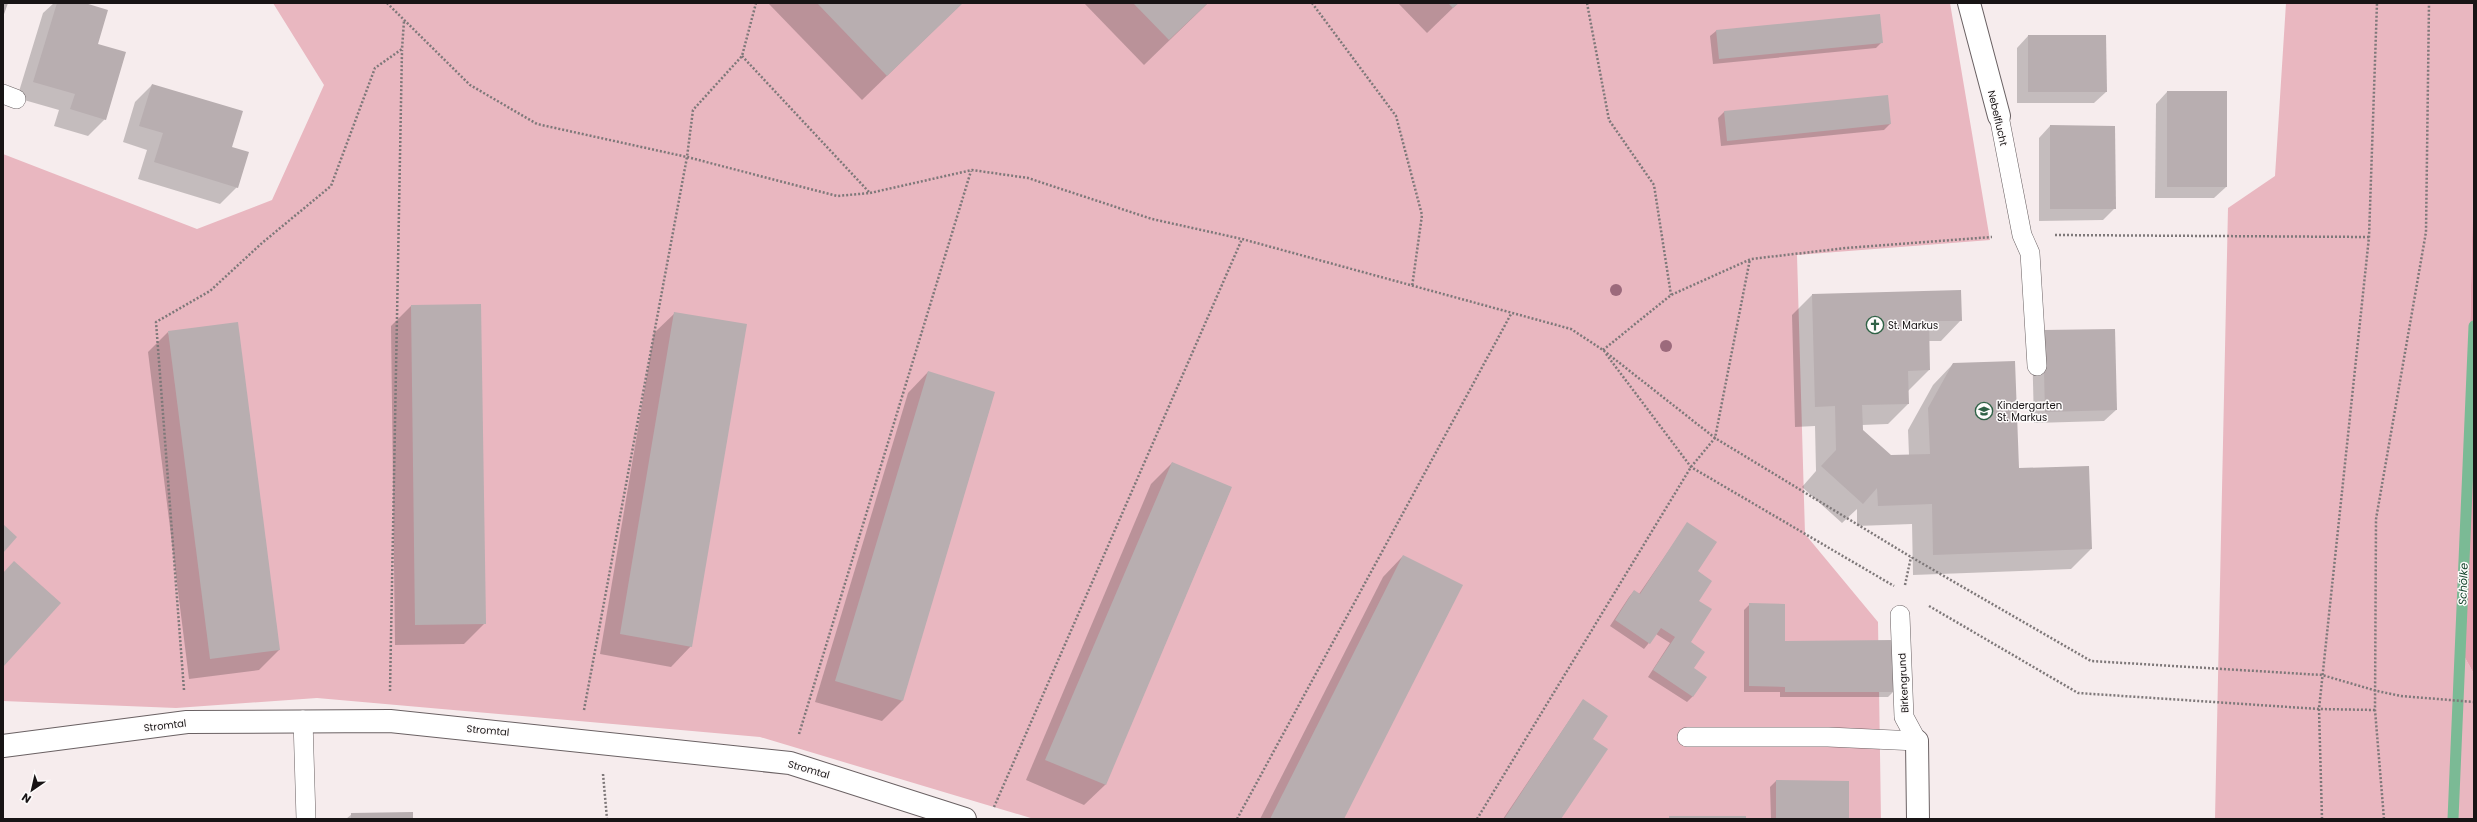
<svg xmlns="http://www.w3.org/2000/svg" width="2477" height="822" font-family="Poppins,sans-serif">
<style>
.green{fill:#e9b7c0}
.forest{fill:#e5a0ae}
.shadow{fill:#0003}
.lines{fill:none;stroke-linecap:round;stroke-linejoin:round}
.stream{stroke:#7bba95;stroke-width:11}
.building{fill:#b8aeb0}
.service-casing{stroke:#6a6163;stroke-width:20}
.minor-casing{stroke:#6a6163;stroke-width:24}
.path{stroke:#7e7879;stroke-width:2.5;stroke-dasharray:2 2;stroke-linecap:butt}
.service{stroke:#fff;stroke-width:19}
.minor{stroke:#fff;stroke-width:22}
.tree{fill:#9c6a7c}
.labels{text-anchor:middle;stroke-width:3;stroke-linejoin:round;paint-order:stroke}
.street-label{font-size:10px;fill:#181415;stroke:#fefcfc}
.poi-label{font-size:10px;fill:#181415;stroke:#fefcfc;text-anchor:start}
.water-label{font-size:11px;font-style:italic;fill:#14452c;stroke:#fefcfc}
</style>
<rect width="100%" height="100%" fill="#f6eced"/>
<g class="green">
<polygon points="273,3 1950,3 1990,240 1797,255 1805,534 1878,622 1881,819 1034,819 760,737 317,698 176,708 3,701 3,154 197,229 272,200 324,85"/>
<polygon points="2286,3 2474,3 2474,150 2470,332 2474,343 2474,469 2464,494 2464,656 2474,674 2474,819 2215,819 2228,208 2275,176"/>
</g>
<g class="forest">
<polygon points="2474,150 2474,343 2470,332"/>
<polygon points="2474,469 2474,674 2464,656 2464,494"/>
</g>
<g class="shadow">
<polygon points="54,3 81,3 96,44 105,119 88,136 54,126 59,110 17,98 43,13"/>
<polygon points="768,3 962,3 862,100"/>
<polygon points="1084,3 1208,3 1144,65"/>
<polygon points="1398,3 1458,3 1427,33"/>
<polygon points="1716,31 1882,42 1876,48 1713,64 1710,36"/>
<polygon points="2028,36 2106,92 2094,103 2017,103 2017,48"/>
<polygon points="152,85 230,148 237,187 220,204 138,179 147,150 123,142 135,102"/>
<polygon points="2167,92 2226,187 2214,198 2155,198 2156,104"/>
<polygon points="1724,112 1890,124 1884,130 1721,146 1718,118"/>
<polygon points="2050,126 2115,208 2103,220 2039,221 2039,138"/>
<polygon points="1812,295 1961,320 1941,341 1929,341 1929,370 1908,391 1908,404 1888,424 1862,425 1862,430 1890,456 1909,455 1908,430 1933,385 1953,364 2018,469 2091,549 2071,569 1913,575 1912,524 1857,526 1857,509 1842,523 1802,487 1816,471 1815,426 1795,427 1792,315"/>
<polygon points="411,306 485,623 464,644 395,645 391,326"/>
<polygon points="675,313 691,646 671,667 600,654 654,333"/>
<polygon points="168,332 279,650 259,670 189,679 148,352"/>
<polygon points="2032,343 2116,410 2104,421 2034,423"/>
<polygon points="928,372 994,393 902,701 882,721 815,702 908,393"/>
<polygon points="1172,463 1231,488 1105,785 1084,805 1026,780 1151,484"/>
<polygon points="1687,524 1697,571 1698,601 1689,643 1693,668 1693,696 1687,702 1648,677 1670,643 1656,634 1644,649 1610,626 1629,597 1634,591 1639,594"/>
<polygon points="1403,556 1343,819 1260,819 1383,577"/>
<polygon points="1750,604 1784,642 1894,691 1888,697 1780,697 1780,692 1744,692 1744,610"/>
<polygon points="1583,700 1592,739 1560,819 1503,819"/>
<polygon points="1776,781 1848,819 1771,819 1770,787"/>
<polygon points="352,814 412,819 346,819"/>
</g>
<g class="lines">
<polyline class="stream" points="2453,819 2474,326"/>
</g>
<g class="building">
<polygon points="3,3 8,3 3,17"/>
<polygon points="57,3 85,3 108,10 98,44 126,52 106,120 70,109 75,94 33,82"/>
<polygon points="817,3 963,3 887,76"/>
<polygon points="1133,3 1208,3 1169,40"/>
<polygon points="1448,3 1459,3 1453,8"/>
<polygon points="1880,14 1883,43 1719,59 1716,30"/>
<polygon points="2028,35 2106,35 2107,92 2028,92"/>
<polygon points="152,84 243,111 232,147 249,152 238,188 154,162 163,133 139,126"/>
<rect x="2167" y="91" width="60" height="96"/>
<polygon points="1888,95 1891,124 1727,141 1724,111"/>
<polygon points="2050,125 2115,126 2116,209 2050,209"/>
<polygon points="1961,290 1962,321 1929,321 1930,370 1908,371 1909,404 1862,405 1863,430 1891,455 1930,454 1928,408 1953,363 2015,361 2019,468 2089,466 2092,549 1933,555 1932,504 1878,506 1877,488 1863,504 1821,466 1836,450 1835,406 1815,407 1812,294"/>
<polygon points="481,304 486,624 415,625 411,305"/>
<polygon points="674,312 747,324 692,647 620,634"/>
<polygon points="238,322 280,650 210,659 168,331"/>
<polygon points="2115,329 2117,410 2045,412 2043,330"/>
<polygon points="928,371 995,392 903,701 835,681"/>
<polygon points="1172,462 1232,487 1106,785 1045,760"/>
<polygon points="1687,522 1717,542 1698,571 1712,581 1699,601 1712,609 1691,642 1705,652 1694,668 1707,677 1693,697 1653,670 1675,637 1661,628 1650,644 1615,620 1634,590 1640,594"/>
<polygon points="3,524 17,537 3,553"/>
<polygon points="1403,555 1463,585 1344,819 1270,819"/>
<polygon points="14,561 61,603 3,667 3,573"/>
<polygon points="1749,603 1785,604 1785,641 1894,640 1895,692 1785,692 1785,687 1749,686"/>
<polygon points="1583,699 1608,716 1593,739 1608,749 1561,819 1504,819"/>
<polygon points="1776,780 1849,781 1849,819 1776,819"/>
<polygon points="413,812 413,819 351,819 351,813"/>
<rect x="1669" y="816" width="77" height="3"/>
</g>
<g class="lines">
<defs>
<g id="service">
<polyline points="3,94 16,99"/>
<polyline points="1999,116 2022,235 2030,253 2037,366"/>
<polyline points="1900,615 1904,717 1917,741"/>
<polyline points="303,720 306,819"/>
<polyline points="1687,737 1828,737 1917,741"/>
</g>
<g id="minor">
<polyline points="1969,3 1999,116"/>
<polyline points="1917,741 1918,819"/>
<polyline points="3,746 187,722 390,721 790,763 965,819"/>
</g>
</defs>
<use href="#service" class="service-casing"/>
<use href="#minor" class="minor-casing"/>
<g class="path">
<polyline points="387,3 470,85 537,124 687,157 837,196 870,193 972,170 1028,178 1152,219 1242,239 1571,329 1603,350 1715,438 1911,557 2091,661 2322,675 2377,691 2401,696 2474,702"/>
<polyline points="1312,3 1396,116 1422,215 1412,287"/>
<polyline points="1587,3 1609,120 1654,185 1671,295"/>
<polyline points="742,56 869,192"/>
<polyline points="2055,235 2369,237"/>
<polyline points="1603,350 1671,295 1751,259 1846,248 1992,237"/>
<polyline points="1606,354 1691,467 1894,586"/>
<polyline points="1905,585 1911,557"/>
<polyline points="1929,606 2078,693 2319,709 2375,710"/>
<polyline points="184,690 156,322 210,291 262,243 331,186 375,68 402,49 404,21"/>
<polyline points="390,691 402,50"/>
<polyline points="584,710 687,157 693,110 742,56 756,3"/>
<polyline points="799,734 971,171"/>
<polyline points="603,774 607,819"/>
<polyline points="994,807 1242,239"/>
<polyline points="1237,819 1511,314"/>
<polyline points="1477,819 1691,467 1715,438 1750,259"/>
<polyline points="2322,819 2319,709 2369,237 2377,3"/>
<polyline points="2384,819 2375,710 2376,519 2426,232 2429,3"/>
</g>
<use href="#service" class="service"/>
<use href="#minor" class="minor"/>
</g>
<g class="tree">
<circle cx="1616" cy="290" r="6"/>
<circle cx="1666" cy="346" r="6"/>
</g>
<defs>
<symbol id="church-ring" viewBox="-11 -11 22 22"><circle r="9.5" fill="#fefcfc" stroke="#2f6246" stroke-width="1.5"/><path d="M-1.2-6h2.4v3.5h3.3v2.4h-3.3V6h-2.4V-.1h-3.3v-2.4h3.3Z" fill="#2f6246"/></symbol>
<symbol id="school-ring" viewBox="-11 -11 22 22"><circle r="9.5" fill="#fefcfc" stroke="#2f6246" stroke-width="1.5"/><path d="M0-5L7-2L0 1L-7-2ZM-4 1L0 2.5L4 1V4Q0 6-4 4Z" fill="#2f6246"/></symbol>
</defs>
<g fill-rule="evenodd">
<use href="#church-ring" x="1865" y="315" width="20" height="20"/>
<use href="#school-ring" x="1974" y="401" width="20" height="20"/>
</g>
<g class="labels">
<g class="street-label">
<text transform="translate(1998 118) rotate(77)" y="4">Nebelflucht</text>
<text transform="translate(1903 683) rotate(-93)" y="4">Birkengrund</text>
<text transform="translate(165 725) rotate(-7)" y="4">Stromtal</text>
<text transform="translate(488 730) rotate(5)" y="4">Stromtal</text>
<text transform="translate(809 769) rotate(16)" y="4">Stromtal</text>
</g>
<g class="poi-label">
<text x="1888" y="329">St. Markus</text>
<text x="1997" y="409">Kindergarten<tspan x="1997" dy="12">St. Markus</tspan></text>
</g>
<g class="water-label">
<text transform="translate(2463 584) rotate(-88)" y="4">Schölke</text>
</g>
</g>
<rect width="2477" height="822" fill="none" stroke="#181415" stroke-width="8"/>
<g transform="translate(32 790) rotate(214)" stroke="#fefcfc" stroke-width="3" paint-order="stroke">
<path d="M0-3L7 15L0 10L-7 15Z" fill="#181415"/>
<text y="-6" font-size="11" font-weight="bold" text-anchor="middle" fill="#181415">N</text>
</g>
</svg>
